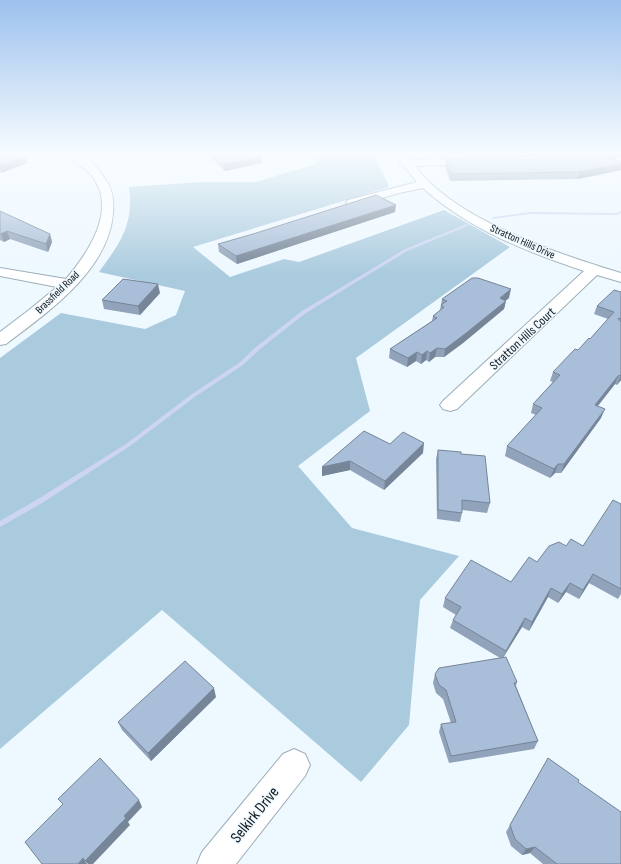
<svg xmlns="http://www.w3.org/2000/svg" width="621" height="864" font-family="'Sofia Sans Condensed',sans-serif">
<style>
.forest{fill:#aacbde}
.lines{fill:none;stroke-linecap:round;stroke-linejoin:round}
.stream{fill:#ced5f4;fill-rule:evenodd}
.minor-casing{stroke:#9daeb8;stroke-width:2}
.path{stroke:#858e93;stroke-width:1.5;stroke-dasharray:0.5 2;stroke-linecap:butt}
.minor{fill:#fff;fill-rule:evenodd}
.wall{fill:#91a3ba}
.shaded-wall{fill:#768597}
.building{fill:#a9bed8;stroke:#768597}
.labels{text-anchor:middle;stroke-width:3;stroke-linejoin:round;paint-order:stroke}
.far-street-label{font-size:11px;fill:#131a1d;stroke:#eef8ff}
.street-label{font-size:13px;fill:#131a1d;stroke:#eef8ff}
.near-street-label{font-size:16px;fill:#131a1d;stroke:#eef8ff}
</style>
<rect width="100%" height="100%" fill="#eef8ff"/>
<path class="forest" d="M313,154H374L389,187L193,247L230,277L284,259L299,262L444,210L510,247L356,358L370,411L298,466L352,528L459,556L420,600L409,725L361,782L162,610L0,749V358L61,313L145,329L176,315L185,291L99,272C120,243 134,225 129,187L203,182H256L316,164Z"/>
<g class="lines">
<g class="stream">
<polygon points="621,211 621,213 617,215 530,214 493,219 491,218 493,217 530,212 616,213"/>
<polygon points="467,224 470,225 407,251 306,313 260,349 243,365 196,396 130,446 42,503 0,527 0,521 38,499 126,444 192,394 239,363 256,347 302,311 405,249"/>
</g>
<defs>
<g id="minor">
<path d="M67,154C70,154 76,153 79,154C89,157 100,170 105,179C113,189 114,201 113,213C109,270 48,312 6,344L0,345V332L29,310L57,287L0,276V268L66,279C88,253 118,210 92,176C86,168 71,161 67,154Z"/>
<path d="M396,154H406L411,160L475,159L476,161L475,163L471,164L415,166C455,220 558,254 621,273V282L597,275L457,409L450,411L443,409L440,405L443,401L584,271C527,252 468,229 423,188L399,193L352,207L348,206L346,203L348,200L417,182L404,166L401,165L399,163L401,161Z"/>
<polygon points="294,749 305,754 310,765 305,776 236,864 197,864 202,852 283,754"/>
</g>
</defs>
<use href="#minor" class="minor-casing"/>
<g class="path">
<polyline points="195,159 202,155 207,155"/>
<polyline points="204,163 212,161"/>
</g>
<use href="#minor" class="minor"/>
</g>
<g class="wall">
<polygon points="207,154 258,154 262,163 225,171"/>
<polygon points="426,154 558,154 512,158 427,156"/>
<polygon points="621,156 614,160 621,162 621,170 578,179 450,181 445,166 446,159 532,159"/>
<polygon points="0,211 50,234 52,242 48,252 10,239 4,242 0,240"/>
<polygon points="395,212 237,264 219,252 218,244 253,234"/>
<polygon points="621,292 621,380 617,385 615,384 598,406 601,418 561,473 555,473 550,478 505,456 507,446 536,415 531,413 533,404 553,382 550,381 553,372 590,339 608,319 594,314 597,306"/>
<polygon points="160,293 140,315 104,309 102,300"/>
<polygon points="509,298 506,300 504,309 463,343 444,357 435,357 429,362 426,360 421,364 416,361 407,367 389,358 390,349 432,321 433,316 440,310 442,299"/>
<polygon points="390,444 423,453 384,490 350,470 322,476 322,467"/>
<polygon points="438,450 461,454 490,503 487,513 462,510 462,513 460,522 437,519 436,459"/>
<polygon points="621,504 621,594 618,599 589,583 579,599 566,592 558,603 548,597 529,631 522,627 503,658 517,682 516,686 538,741 534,749 449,763 439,732 441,724 451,723 443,699 436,693 433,683 435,674 500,658 450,628 453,620 456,615 443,607 445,598 511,582 537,562 566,546 583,546"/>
<polygon points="216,697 151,761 122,730 118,722"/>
<polygon points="548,758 578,782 621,864 543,864 530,853 522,855 511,846 506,832"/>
</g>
<g class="shaded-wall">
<polygon points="513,154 558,154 512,158"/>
<polygon points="616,154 621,154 621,156 606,166 608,159"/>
<polygon points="26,157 28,163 1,173 0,169 0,165"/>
<polygon points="262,157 262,163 225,171 224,164"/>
<polygon points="621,164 621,170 578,179 579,172"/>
<polygon points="396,205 395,212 237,264 236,256"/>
<polygon points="7,231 10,239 4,242 1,234"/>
<polygon points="50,234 52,242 48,252 46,244"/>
<polygon points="158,284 160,293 140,315 138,306"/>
<polygon points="511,289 509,298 498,307 500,298"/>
<polygon points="506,301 504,309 463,343 444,357 445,349"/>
<polygon points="437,348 435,357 429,362 430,353"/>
<polygon points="427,351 426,360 421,364 422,355"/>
<polygon points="417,352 416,361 407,367 408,358"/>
<polygon points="621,375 621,380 617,385"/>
<polygon points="618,376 615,384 591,414 595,405"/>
<polygon points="605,409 601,418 561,473 564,464"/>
<polygon points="424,443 423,453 384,490 385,481"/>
<polygon points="350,461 350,470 322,476 322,467"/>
<polygon points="558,464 555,473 550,478 554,469"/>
<polygon points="593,574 589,583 579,599 583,590"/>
<polygon points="570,583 566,592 558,603 562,594"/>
<polygon points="551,588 548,597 529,631 532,622"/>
<polygon points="525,618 522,627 502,659 506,651"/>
<polygon points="214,688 216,697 151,761 148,753"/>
<polygon points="139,800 142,807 128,822 130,825 93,864 88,864 85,861 124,816"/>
<polygon points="535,847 530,853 522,855 526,849"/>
<polygon points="83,858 87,864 78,864"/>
</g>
<g class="building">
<polygon points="0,154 19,154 26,157 0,165"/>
<polygon points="213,154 258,154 262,157 224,164"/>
<polygon points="562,154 616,154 608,159 621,162 621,164 579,172 451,174 446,159 532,159"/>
<polygon points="376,195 396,205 236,256 218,244 253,234"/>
<polygon points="0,211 50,234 46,244 7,231 1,234 0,234"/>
<polygon points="472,278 478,278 511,289 500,298 506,301 465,334 445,349 437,348 430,353 427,351 422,355 417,352 408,358 390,349 437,318 433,316 444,307 441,305 447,301 442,299"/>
<polygon points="123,279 158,284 138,306 102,300"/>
<polygon points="614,290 621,292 621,319 618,318 621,322 621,375 618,376 595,405 605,409 564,464 558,464 554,469 507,446 542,408 533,404 560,375 553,372 575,349 578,350 589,338 590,339 614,312 597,306"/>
<polygon points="364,431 390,444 403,432 424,443 385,481 350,461 322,467"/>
<polygon points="438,450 461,452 461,454 485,456 490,503 462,500 462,513 438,510"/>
<polygon points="613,500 621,504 621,589 593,574 583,590 570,583 562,594 551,588 532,622 525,618 506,651 453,620 461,607 445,598 471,560 511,582 529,557 537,562 549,546 559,542 566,546 571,539 583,546"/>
<polygon points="506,657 517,682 514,683 538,741 451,756 441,724 456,722 446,690 439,685 435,674 439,668"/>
<polygon points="185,661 214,688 148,753 118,722"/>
<polygon points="100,758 139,800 124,816 126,818 85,861 83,858 78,864 42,864 25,842 63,804 58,799"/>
<polygon points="548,758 579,780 578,782 621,812 621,864 557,864 535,847 526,849 515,839 510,825"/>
</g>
<linearGradient id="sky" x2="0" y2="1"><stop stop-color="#9dc1ed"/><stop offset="0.56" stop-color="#f7fcff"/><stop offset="1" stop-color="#f7fcff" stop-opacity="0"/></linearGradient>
<rect width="621" height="275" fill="url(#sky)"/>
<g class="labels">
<g class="far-street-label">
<text transform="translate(523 241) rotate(24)" y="4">Stratton Hills Drive</text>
<text transform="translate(57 292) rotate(-44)" y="4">Brassfield Road</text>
</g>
<g class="street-label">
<text transform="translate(522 338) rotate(-43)" y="5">Stratton Hills Court</text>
</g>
<g class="near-street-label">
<text transform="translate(254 814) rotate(-51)" y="6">Selkirk Drive</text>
</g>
</g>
</svg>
